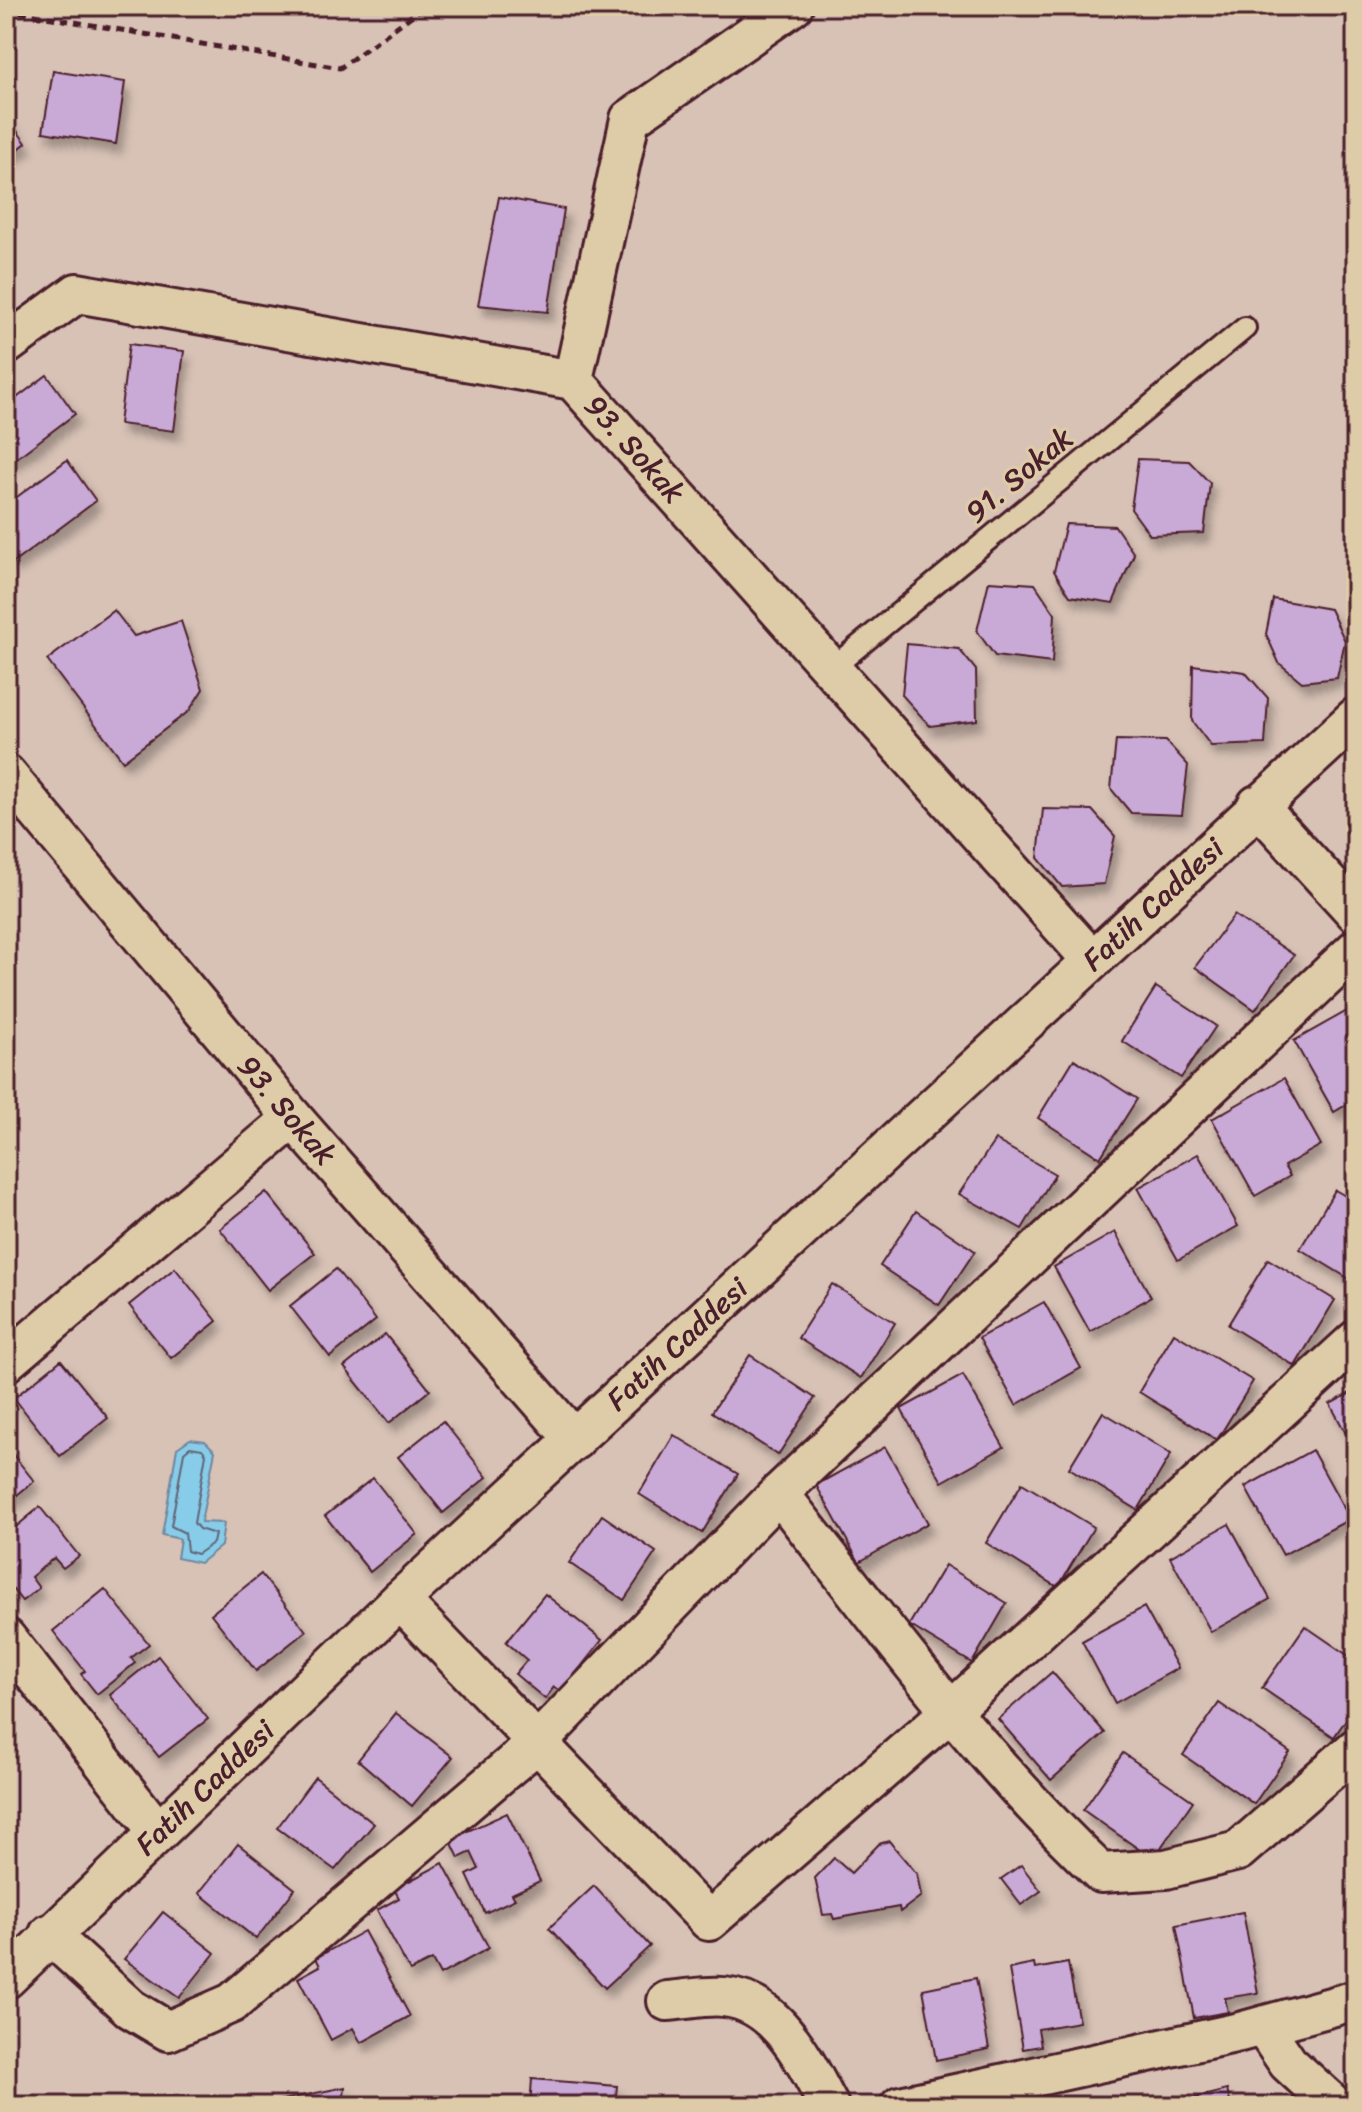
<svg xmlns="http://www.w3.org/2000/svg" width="1362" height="2112" font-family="Sriracha,sans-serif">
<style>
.water{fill:#87cde9;stroke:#6f879d;stroke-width:2}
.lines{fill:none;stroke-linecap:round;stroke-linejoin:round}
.shore{stroke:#626577;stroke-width:2}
.building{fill:#c9a9d5;stroke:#4a1f2b;stroke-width:2;filter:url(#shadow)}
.service-casing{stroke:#4a1f2b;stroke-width:26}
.minor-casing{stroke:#4a1f2b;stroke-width:44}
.path{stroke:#4a1f2b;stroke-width:5;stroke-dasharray:8 6;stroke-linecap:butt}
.service{stroke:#decca9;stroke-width:20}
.minor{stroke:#decca9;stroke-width:38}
.labels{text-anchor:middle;stroke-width:6;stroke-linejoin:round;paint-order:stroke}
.street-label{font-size:30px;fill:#4a1f2b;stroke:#decca9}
</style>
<defs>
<filter id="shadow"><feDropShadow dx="5" dy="9" stdDeviation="4" flood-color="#0004"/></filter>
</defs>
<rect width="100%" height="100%" fill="#d8c2b6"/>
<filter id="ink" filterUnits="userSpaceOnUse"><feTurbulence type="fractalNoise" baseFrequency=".0125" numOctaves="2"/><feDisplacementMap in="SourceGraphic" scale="16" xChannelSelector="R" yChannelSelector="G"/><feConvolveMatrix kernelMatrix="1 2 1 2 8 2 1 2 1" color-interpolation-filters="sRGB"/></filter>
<g filter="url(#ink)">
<polygon class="water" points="190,1439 205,1441 215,1451 201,1522 224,1523 221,1546 200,1563 177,1558 180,1539 162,1535 177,1448"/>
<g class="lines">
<polygon class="shore" points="190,1447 202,1449 206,1454 194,1523 199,1529 215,1534 213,1543 197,1554 187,1551 185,1533 171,1526 184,1452"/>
</g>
<g class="building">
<polygon points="53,71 125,82 116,144 43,132"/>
<polygon points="6,116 26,143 6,159"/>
<polygon points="499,197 564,209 548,312 478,305"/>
<polygon points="129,344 184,351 174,431 119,424"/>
<polygon points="47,375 75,414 6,466 6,406"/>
<polygon points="1138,459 1189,461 1210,483 1204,533 1150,535 1131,509"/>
<polygon points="67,460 96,501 13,563 6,553 6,505"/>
<polygon points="1066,524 1115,526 1134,554 1113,603 1070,596 1054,571"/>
<polygon points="989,581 1035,584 1055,614 1052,663 995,656 977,631"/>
<polygon points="1273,599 1330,609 1345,641 1337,678 1302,682 1279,663 1266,634"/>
<polygon points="114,610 134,636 181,621 203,689 189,711 123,761 47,660"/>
<polygon points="907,644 959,649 976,670 977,720 930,726 902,695"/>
<polygon points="1193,665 1245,672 1268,698 1265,744 1211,746 1192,721"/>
<polygon points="1116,740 1166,741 1188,765 1182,815 1131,813 1111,789"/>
<polygon points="1043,809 1092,810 1115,836 1104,884 1062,887 1038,858"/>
<polygon points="1234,915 1294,955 1255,1010 1195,967"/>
<polygon points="1156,987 1216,1026 1181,1078 1122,1041"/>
<polygon points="1356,1006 1356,1099 1334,1112 1294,1041"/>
<polygon points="1074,1059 1137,1099 1100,1158 1038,1118"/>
<polygon points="1284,1078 1321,1145 1284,1166 1290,1176 1255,1196 1212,1119"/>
<polygon points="995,1140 1055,1174 1022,1229 959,1194"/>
<polygon points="1198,1154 1238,1226 1178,1260 1138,1188"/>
<polygon points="1335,1190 1356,1202 1356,1283 1300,1249"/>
<polygon points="266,1192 315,1253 268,1290 220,1229"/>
<polygon points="916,1211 975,1251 939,1305 880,1266"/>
<polygon points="1115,1232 1151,1297 1090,1332 1054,1267"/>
<polygon points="1268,1259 1335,1300 1295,1366 1228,1325"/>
<polygon points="175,1268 217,1321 171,1358 129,1305"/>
<polygon points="336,1269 376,1320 330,1357 290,1306"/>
<polygon points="832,1284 895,1323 861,1378 798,1338"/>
<polygon points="1044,1302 1081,1368 1016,1405 979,1338"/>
<polygon points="1174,1333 1253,1381 1217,1440 1139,1392"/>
<polygon points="385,1334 430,1390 389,1423 344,1367"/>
<polygon points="750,1355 815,1398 778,1455 712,1412"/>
<polygon points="61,1360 108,1418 60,1456 14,1398"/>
<polygon points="963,1375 1004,1447 942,1482 901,1409"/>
<polygon points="1356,1390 1356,1452 1330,1404"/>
<polygon points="1103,1412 1171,1454 1138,1510 1069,1468"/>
<polygon points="443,1421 487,1477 443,1513 398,1457"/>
<polygon points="674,1435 738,1474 702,1533 639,1494"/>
<polygon points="6,1446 34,1481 6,1504"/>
<polygon points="885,1447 928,1523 859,1562 816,1485"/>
<polygon points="1312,1450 1350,1519 1283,1555 1245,1487"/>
<polygon points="373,1478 417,1534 370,1572 325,1516"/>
<polygon points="1022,1483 1094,1527 1058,1587 986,1543"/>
<polygon points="40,1507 79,1556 63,1568 54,1558 31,1577 39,1588 22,1601 6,1581 6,1535"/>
<polygon points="602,1515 656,1552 624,1600 569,1563"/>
<polygon points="1229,1524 1270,1599 1211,1632 1170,1557"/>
<polygon points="945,1565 1007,1603 972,1663 909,1625"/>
<polygon points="261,1574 306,1631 256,1671 211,1614"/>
<polygon points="105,1589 149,1644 131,1658 135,1663 97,1694 81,1674 85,1671 53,1631"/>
<polygon points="545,1594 602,1640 561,1692 554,1687 545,1699 515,1674 527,1660 506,1642"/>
<polygon points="1356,1598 1356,1619 1346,1612"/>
<polygon points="1144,1607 1178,1668 1115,1703 1082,1641"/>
<polygon points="1305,1626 1356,1661 1356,1705 1334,1737 1262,1688"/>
<polygon points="158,1656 208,1719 159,1757 110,1695"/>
<polygon points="1052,1672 1105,1733 1051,1780 998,1719"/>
<polygon points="1219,1703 1290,1752 1254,1804 1183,1755"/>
<polygon points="396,1713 453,1757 412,1806 358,1760"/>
<polygon points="1123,1753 1193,1801 1153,1859 1083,1810"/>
<polygon points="315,1777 374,1824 335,1870 277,1828"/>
<polygon points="507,1813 540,1881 512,1894 515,1899 485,1913 467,1875 479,1869 471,1852 459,1858 448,1835 466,1827 468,1831"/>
<polygon points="889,1841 917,1874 921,1896 900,1912 899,1907 834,1919 832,1914 823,1915 815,1878 834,1858 851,1873 879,1844"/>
<polygon points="238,1844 295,1889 256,1939 199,1893"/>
<polygon points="443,1863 489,1948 440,1975 432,1960 410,1971 377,1910 399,1898 394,1889"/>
<polygon points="1021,1865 1041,1891 1021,1905 1001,1879"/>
<polygon points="594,1886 650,1946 605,1988 549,1928"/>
<polygon points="163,1912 215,1953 179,1998 124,1959"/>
<polygon points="1243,1912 1258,1993 1225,1998 1228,2012 1194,2018 1176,1925"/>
<polygon points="364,1931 410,2016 361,2043 353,2028 331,2040 298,1978 320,1966 316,1958"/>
<polygon points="1068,1963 1079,2022 1038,2029 1041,2046 1023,2049 1009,1969 1034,1964 1035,1969"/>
<polygon points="976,1978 989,2049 936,2060 923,1989"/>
<polygon points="532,2079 617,2086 615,2106 530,2106"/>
<polygon points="345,2087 343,2106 253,2106"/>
<polygon points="1227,2090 1231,2106 1163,2106"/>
</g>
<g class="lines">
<defs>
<polyline id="service" points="831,669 1245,328"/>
<g id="minor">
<path id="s1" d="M6,345L77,293L573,380L1091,959"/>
<polyline points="573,380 630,119 793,6"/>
<path id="s2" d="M6,774L293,1118L575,1440"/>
<polyline points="1257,805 1356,913"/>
<polyline points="6,1362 293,1118"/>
<path d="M779,1493C881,1623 980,1759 1101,1873L1166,1869L1238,1851L1356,1748"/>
<polyline points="400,1600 709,1921 951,1711 1356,1340"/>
<polyline points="6,1638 158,1832"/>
<polyline points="49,1934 131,2009 168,2031 232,2003 537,1743 779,1493 1356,949"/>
<path id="s3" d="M6,1979L400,1600L1356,717"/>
<path d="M667,2001C685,2000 706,1995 724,1997C779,2002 806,2064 829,2106"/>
<polyline points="1263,2026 1288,2063 1335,2106"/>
<polyline points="900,2106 1240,2032 1356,2000"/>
</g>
</defs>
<use href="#service" class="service-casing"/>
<use href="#minor" class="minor-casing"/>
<polyline class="path" points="6,10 340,68 425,6"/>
<use href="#service" class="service"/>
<use href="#minor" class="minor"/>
</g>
</g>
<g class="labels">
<g class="street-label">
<text dy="10" stroke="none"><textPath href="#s1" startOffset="684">93. Sokak</textPath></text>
<text transform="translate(1019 475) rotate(-40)" y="10">91. Sokak</text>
<text dy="10" stroke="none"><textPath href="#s3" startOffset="1572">Fatih Caddesi</textPath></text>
<text dy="10" stroke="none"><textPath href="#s2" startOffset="438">93. Sokak</textPath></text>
<text dy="10" stroke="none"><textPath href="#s3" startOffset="924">Fatih Caddesi</textPath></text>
<text dy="10" stroke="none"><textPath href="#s3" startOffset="276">Fatih Caddesi</textPath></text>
</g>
</g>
<rect width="1362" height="2112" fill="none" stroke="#decca9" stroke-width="32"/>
<rect x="16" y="16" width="1330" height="2080" fill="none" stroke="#4a1f2b" stroke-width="3" filter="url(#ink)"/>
</svg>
